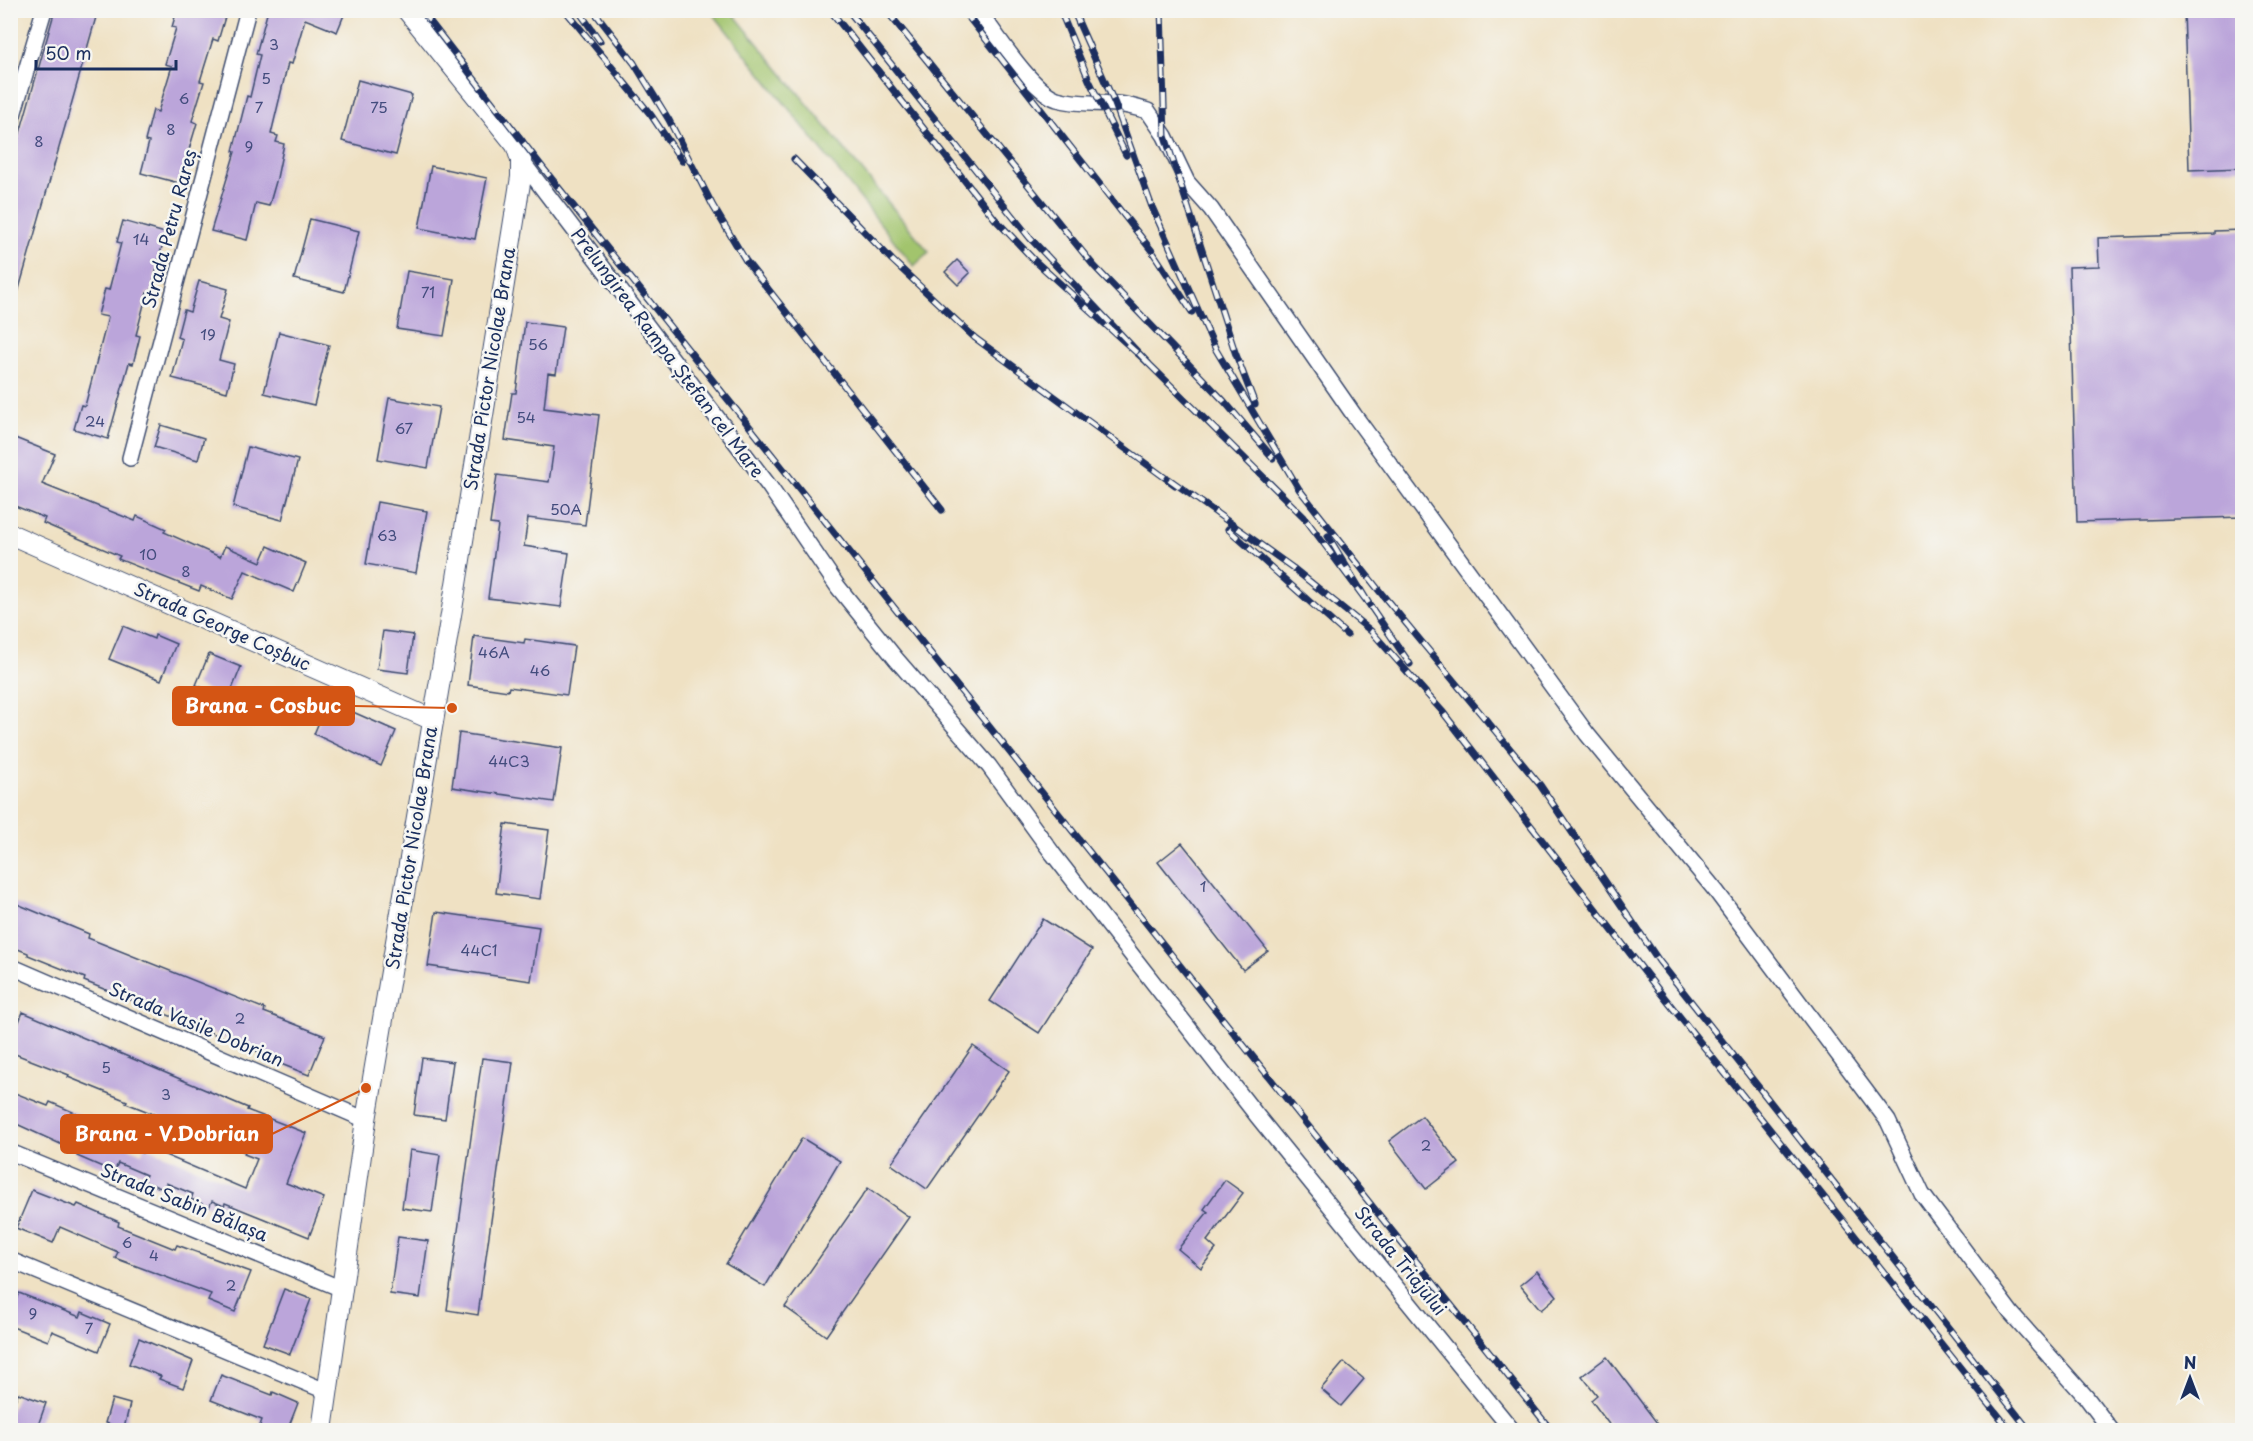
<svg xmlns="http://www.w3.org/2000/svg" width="2253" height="1441" font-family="'Playpen Sans',sans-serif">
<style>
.green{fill:#a2c46d;stroke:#5e7a66;stroke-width:1.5}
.building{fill:#bba5da}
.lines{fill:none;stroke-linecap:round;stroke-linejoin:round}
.minor-casing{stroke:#3b4a6d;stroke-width:18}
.tertiary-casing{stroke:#3b4a6d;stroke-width:22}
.minor{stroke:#fff;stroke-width:15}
.tertiary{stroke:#fff;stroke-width:20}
.rail-casing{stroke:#1b2f5e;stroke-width:7}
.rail{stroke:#f6f6f2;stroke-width:4.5;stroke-dasharray:14;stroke-linecap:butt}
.labels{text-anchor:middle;stroke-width:5;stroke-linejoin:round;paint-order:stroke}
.number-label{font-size:15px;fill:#434c7d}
.street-label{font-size:18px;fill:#1b2f5e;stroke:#f6f6f2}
.leader{fill:none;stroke:#d45514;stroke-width:2}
.callout-dot{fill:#d45514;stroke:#f6f6f2;stroke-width:2}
.callout{fill:#d45514;stroke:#d45514;stroke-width:2}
.callout-label{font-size:20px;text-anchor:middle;font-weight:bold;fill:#fff}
</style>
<rect width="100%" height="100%" fill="#f6f6f2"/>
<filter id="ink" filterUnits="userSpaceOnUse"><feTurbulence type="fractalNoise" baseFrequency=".0167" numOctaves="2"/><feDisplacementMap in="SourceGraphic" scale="12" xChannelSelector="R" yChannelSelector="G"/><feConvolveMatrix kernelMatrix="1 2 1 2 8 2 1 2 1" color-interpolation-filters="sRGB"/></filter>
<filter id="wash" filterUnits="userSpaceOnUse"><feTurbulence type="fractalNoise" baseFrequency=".008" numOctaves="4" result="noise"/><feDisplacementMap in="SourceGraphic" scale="24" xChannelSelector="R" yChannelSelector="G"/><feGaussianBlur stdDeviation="1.35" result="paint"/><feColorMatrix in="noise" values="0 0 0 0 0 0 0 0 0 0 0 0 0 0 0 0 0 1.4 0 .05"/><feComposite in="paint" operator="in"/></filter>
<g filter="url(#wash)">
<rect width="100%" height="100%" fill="#efe1c3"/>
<polygon class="green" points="711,11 731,11 929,252 914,266"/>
<g id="blocks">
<g class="building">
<polygon points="55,10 98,10 15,303 10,303 10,168"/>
<polygon points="177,10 227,10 218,41 213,39 200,81 204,82 192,121 197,123 179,183 141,173 149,142 145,141 153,110 158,112 172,66 165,64 176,28 172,27"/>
<polygon points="268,10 346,10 337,32 305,19 292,64 288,63 271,134 278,136 276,142 284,144 277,178 269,206 256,203 247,240 211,231 235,152 233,151 247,96 250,97 260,55 256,54"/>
<polygon points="2184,10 2242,10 2242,168 2189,170"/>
<polygon points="358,80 412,95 396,155 342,141"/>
<polygon points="431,166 487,178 475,239 419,228"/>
<polygon points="310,219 359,231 344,292 294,279"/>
<polygon points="123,221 165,233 151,294 147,293 136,335 140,336 133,364 129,363 108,439 74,429 81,405 85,406 108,317 98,315 105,289 109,290 121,243 117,242"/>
<polygon points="2242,230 2242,517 2077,522 2069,267 2099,266 2098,238 2214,234 2214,231"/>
<polygon points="957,260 970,273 958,285 945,272"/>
<polygon points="407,271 454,279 444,336 397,329"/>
<polygon points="199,281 228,289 219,319 229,322 219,360 234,364 227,392 172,378 182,339 177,337 184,310 190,312"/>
<polygon points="525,322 563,327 556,374 548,373 544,408 599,415 585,525 528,518 524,546 569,553 561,607 488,598 498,525 490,524 497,475 549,482 554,447 505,440 512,393 516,393"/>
<polygon points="279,332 329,345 314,405 264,393"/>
<polygon points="389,398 439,407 428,468 378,459"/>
<polygon points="161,425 204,438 198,460 154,447"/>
<polygon points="10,436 55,454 42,484 135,521 137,516 166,529 164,532 220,557 225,546 261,562 268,546 306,563 294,592 245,571 232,599 201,586 199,591 118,559 120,556 43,523 45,518 10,504"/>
<polygon points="248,447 298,460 282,520 233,507"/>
<polygon points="377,502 427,511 416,573 366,564"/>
<polygon points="123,626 154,639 155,635 176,644 161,680 109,659"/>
<polygon points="383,631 413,635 408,673 377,669"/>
<polygon points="474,636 524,643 525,639 574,646 567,695 509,687 508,691 468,685"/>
<polygon points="209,654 241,667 228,699 196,685"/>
<polygon points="328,701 396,731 381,766 314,734"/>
<polygon points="459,733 562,748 554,802 452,787"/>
<polygon points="505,824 549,830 540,899 496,893"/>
<polygon points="1182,843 1268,951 1243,970 1158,862"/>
<polygon points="10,901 89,934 88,938 265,1009 264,1012 325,1036 309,1075 263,1057 264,1054 84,981 85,978 28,955 28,953 10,946"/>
<polygon points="436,912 539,927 531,981 428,966"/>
<polygon points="1043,919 1092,950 1039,1033 990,1001"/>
<polygon points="23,1012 248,1108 247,1110 306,1133 286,1183 324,1198 309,1237 225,1203 224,1206 212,1201 209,1207 191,1199 193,1194 166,1183 163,1189 143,1181 146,1175 118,1163 114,1172 77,1156 78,1152 10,1121 10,1091 48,1106 50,1102 80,1115 75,1125 142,1153 144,1146 245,1189 257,1159 244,1154 245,1152 186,1128 187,1127 126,1103 127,1101 68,1077 69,1075 10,1052 10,1044"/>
<polygon points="973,1046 1009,1071 927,1189 891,1164"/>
<polygon points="422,1058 453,1062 445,1119 414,1115"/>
<polygon points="482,1058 513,1062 478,1315 447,1310"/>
<polygon points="1422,1116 1459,1163 1426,1189 1389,1141"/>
<polygon points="802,1138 840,1161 765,1287 726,1264"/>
<polygon points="410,1150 440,1155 432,1212 402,1208"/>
<polygon points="1225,1180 1243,1193 1207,1241 1216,1249 1201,1268 1178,1249 1208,1212 1204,1209"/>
<polygon points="868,1188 909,1217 826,1336 785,1307"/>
<polygon points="32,1190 76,1207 78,1204 119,1222 118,1226 175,1249 177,1245 251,1272 235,1312 208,1301 211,1294 115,1258 118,1252 60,1227 53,1243 16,1228"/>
<polygon points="398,1237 428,1241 420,1298 390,1294"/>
<polygon points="1537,1271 1557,1296 1541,1310 1520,1285"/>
<polygon points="284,1289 311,1299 290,1354 263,1344"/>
<polygon points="19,1293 80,1317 82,1312 110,1324 99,1351 52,1331 48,1341 10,1326 10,1313"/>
<polygon points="139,1338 193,1361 183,1388 159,1379 161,1376 129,1364"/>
<polygon points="1607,1357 1663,1431 1614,1431 1591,1400 1597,1395 1582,1376"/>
<polygon points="1344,1362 1364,1379 1341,1406 1321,1389"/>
<polygon points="221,1375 272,1395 273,1392 298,1403 287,1431 258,1431 262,1420 211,1400"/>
<polygon points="18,1393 46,1403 36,1431 10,1431 10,1413"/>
<polygon points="112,1399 130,1404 124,1428 105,1423"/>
</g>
</g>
</g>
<g filter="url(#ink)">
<use href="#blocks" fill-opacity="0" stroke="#3b4a6d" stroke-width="1.5"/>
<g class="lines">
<defs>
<g id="minor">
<path d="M978,10C996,34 1031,90 1057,99C1077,105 1097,102 1117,104C1128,105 1138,108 1148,111L1165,136L1187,182L1211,209L1354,415L1587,734L1716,891L1888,1121L1922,1194L2011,1313L2086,1397L2111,1430"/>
<polyline points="10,125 44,10"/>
<polyline points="521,160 769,486 838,587 896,659 989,766 1053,854 1258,1117 1512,1430"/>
<polyline points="130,458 248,10"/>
<polyline points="10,966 366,1120"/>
<polyline points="10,1152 342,1289"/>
<polyline points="10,1260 328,1392"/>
</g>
<g id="tertiary">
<polyline points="10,534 433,720"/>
<polyline points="322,1430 366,1120 454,597 521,177 521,160 516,145 407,10"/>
</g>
</defs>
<use href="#minor" class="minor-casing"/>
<use href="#tertiary" class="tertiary-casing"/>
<use href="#minor" class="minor"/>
<use href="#tertiary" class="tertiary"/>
<defs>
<g id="rail">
<polyline points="421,10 543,168 1551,1430"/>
<polyline points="565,10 651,115 682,161"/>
<polyline points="578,10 600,41"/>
<polyline points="593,10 634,63 669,120 713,206 746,261 942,510"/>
<polyline points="830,10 995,219 1034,260 1148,363 1030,238 848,10"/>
<polyline points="886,10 1094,266 1224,401 1273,458"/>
<polyline points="963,10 1152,251 1192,312"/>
<polyline points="1060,10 1089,80 1126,155"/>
<polyline points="1073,10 1115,104 1152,207 1216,350 1299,489 1381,593 1540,785 1659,961 2029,1430"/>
<polyline points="1161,10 1165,136 1235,352 1255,404"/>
<polyline points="794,159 892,260 975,338 1175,485"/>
<polyline points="1148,363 1304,517 1371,607 1328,536"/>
<polyline points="1169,479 1293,568 1371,631 1442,711 1660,992 2010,1430"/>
<polyline points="1228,529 1347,635"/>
<polyline points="1371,607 1410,664"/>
</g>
</defs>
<use href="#rail" class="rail-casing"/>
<use href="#rail" class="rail"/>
</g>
</g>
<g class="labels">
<g class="number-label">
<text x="274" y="50">3</text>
<text x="266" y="84">5</text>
<text x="184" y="104">6</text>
<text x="259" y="113">7</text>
<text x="379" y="113">75</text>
<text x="171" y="135">8</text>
<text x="39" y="147">8</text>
<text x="249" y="152">9</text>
<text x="141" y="245">14</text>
<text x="428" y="298">71</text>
<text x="208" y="340">19</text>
<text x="538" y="350">56</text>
<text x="526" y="423">54</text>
<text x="95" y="427">24</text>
<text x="404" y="434">67</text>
<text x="566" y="515">50A</text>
<text x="387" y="541">63</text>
<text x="148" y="560">10</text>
<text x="186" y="577">8</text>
<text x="494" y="658">46A</text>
<text x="540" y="676">46</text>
<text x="509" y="767">44C3</text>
<text x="1203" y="892">1</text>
<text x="479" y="956">44C1</text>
<text x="240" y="1024">2</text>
<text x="106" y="1073">5</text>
<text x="166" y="1100">3</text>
<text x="1426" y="1151">2</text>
<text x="127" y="1248">6</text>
<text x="154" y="1261">4</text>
<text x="231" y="1291">2</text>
<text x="33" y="1319">9</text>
<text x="89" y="1334">7</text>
</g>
<g class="street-label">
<text transform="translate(170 229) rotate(-75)" y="6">Strada Petru Rareș</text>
<text transform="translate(667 353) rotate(53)" y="6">Prelungirea Rampa Ștefan cel Mare</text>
<text transform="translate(490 369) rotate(-81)" y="6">Strada Pictor Nicolae Brana</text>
<text transform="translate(222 627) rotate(24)" y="6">Strada George Coșbuc</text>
<text transform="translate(412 848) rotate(-81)" y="6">Strada Pictor Nicolae Brana</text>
<text transform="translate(196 1025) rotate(23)" y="6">Strada Vasile Dobrian</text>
<text transform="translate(184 1203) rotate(22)" y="6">Strada Sabin Bălașa</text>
<text transform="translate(1400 1261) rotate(51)" y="6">Strada Triajului</text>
</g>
</g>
<path class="leader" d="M452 708L354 706M366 1088L272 1134"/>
<g class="callout-dot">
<circle cx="452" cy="708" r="6"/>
<circle cx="366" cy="1088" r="6"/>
</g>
<g class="callout">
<rect x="173" y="687" width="181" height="38" rx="6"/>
<rect x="61" y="1115" width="211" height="38" rx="6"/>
</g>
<g class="callout-label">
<text x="263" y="713">Brana - Cosbuc</text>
<text x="167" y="1141">Brana - V.Dobrian</text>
</g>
<rect width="2253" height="1441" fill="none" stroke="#f6f6f2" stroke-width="36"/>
<g transform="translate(2190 1378)" stroke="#f6f6f2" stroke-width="4.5" paint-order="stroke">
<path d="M0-4.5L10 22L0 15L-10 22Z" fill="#1b2f5e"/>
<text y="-9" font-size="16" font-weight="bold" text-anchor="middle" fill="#1b2f5e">N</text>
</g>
<path d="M36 60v9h140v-9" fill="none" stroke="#1b2f5e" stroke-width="3"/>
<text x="45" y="60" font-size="18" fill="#1b2f5e" stroke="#f6f6f2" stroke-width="4.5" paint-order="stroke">50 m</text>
</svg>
